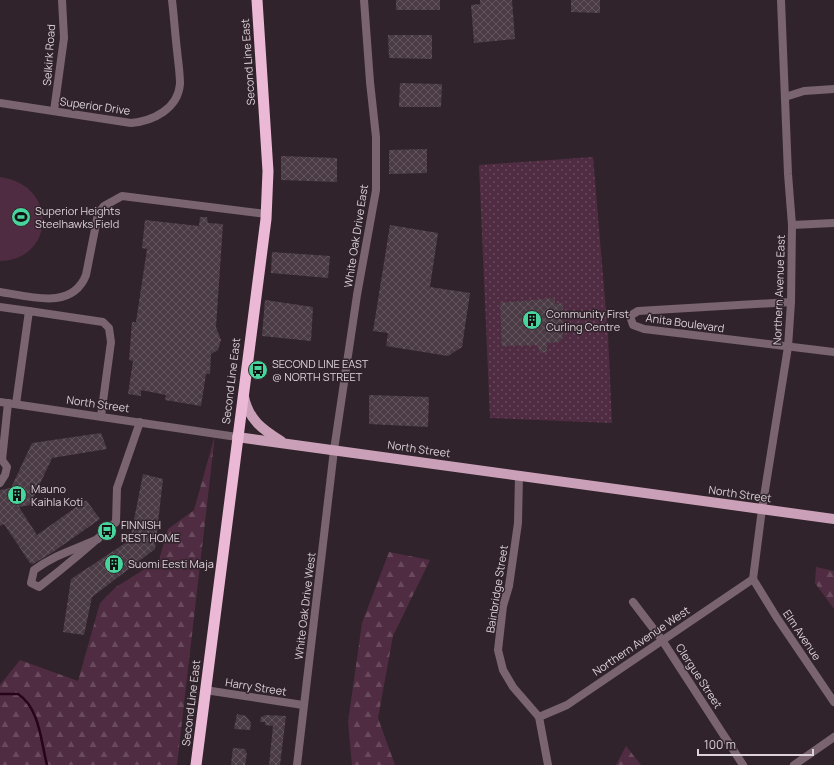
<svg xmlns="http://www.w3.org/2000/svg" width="834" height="765" font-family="Manrope,sans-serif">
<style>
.forest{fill:url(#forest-firs)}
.park{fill:url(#park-dots)}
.garden{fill:#502c42}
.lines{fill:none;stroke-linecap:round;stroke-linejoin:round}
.stream{stroke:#28041c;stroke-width:2.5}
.building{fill:url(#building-cross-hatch)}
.minor{stroke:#796470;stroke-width:8}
.major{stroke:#caa0b8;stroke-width:10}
.highway{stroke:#ebb8d5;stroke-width:11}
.labels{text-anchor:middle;stroke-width:3;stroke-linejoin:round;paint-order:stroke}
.street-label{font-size:11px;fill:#dcd2d8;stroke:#31232b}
.poi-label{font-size:11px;fill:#dcd2d8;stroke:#31232b;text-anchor:start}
</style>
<defs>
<pattern id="forest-firs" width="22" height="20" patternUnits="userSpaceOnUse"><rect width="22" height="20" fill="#502c42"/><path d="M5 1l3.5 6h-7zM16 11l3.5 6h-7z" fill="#694a5d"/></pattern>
<pattern id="park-dots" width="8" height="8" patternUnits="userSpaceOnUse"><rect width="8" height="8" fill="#502c42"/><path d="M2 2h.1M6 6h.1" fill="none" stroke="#694a5d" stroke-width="1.8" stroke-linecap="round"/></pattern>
<pattern id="building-cross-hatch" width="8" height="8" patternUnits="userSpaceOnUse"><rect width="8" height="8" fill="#4a3b44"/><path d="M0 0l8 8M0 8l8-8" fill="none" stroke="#64565e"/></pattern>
</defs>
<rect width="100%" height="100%" fill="#31232b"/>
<g class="forest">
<polygon points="215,435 177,765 0,765 0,685 20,660 78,681 100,603 116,587 159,560 168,529 194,510"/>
<polygon points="389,552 430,560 393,636 378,718 395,765 352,765 348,722 362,623"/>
<polygon points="816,567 834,571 834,609 815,583"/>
<polygon points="626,746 641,765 616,765"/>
</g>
<polygon class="park" points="593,157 608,335 612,423 490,418 479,165"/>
<path class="garden" d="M0,177C59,185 55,260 0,261Z"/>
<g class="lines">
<path class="stream" d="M0,694H18C40,708 41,743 47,765"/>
</g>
<g class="building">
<rect x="396" y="0" width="44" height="10"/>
<polygon points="480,0 512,0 515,39 474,43 471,5 480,4"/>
<polygon points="571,0 600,0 600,13 571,12"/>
<polygon points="388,35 432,35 432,59 389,58"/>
<polygon points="400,83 442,84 441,107 399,107"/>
<polygon points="427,149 427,173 389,174 389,150"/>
<polygon points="281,156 337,158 337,182 281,180"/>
<polygon points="200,217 207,217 208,223 223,224 216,327 221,340 218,350 211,354 210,374 206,374 201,406 165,400 166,395 141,390 141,396 128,394 133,361 129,360 132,322 136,322 147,249 142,248 145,220 199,226"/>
<polygon points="390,225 438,233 430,287 470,293 462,347 448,356 386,346 388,333 373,331"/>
<polygon points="272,252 330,256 328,278 271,273"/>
<polygon points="555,298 555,304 563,303 563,337 559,342 547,343 547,352 539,353 539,345 502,346 500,303"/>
<polygon points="265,300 313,307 311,341 262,336"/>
<polygon points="369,395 429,397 428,427 369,424"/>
<polygon points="101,433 107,449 52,458 30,505 19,507 37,535 86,500 100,519 53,552 33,564 30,563 4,524 0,526 0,490 11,488 32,443"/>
<polygon points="143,474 163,479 155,549 92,597 84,635 63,632 71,579 130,540"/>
<polygon points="237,714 246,716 251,723 250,730 234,729"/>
<polygon points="266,715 286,716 280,765 269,765 273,726 265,725 265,722 260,722 261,717"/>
<polygon points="233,748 245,749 247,754 245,765 231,765"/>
</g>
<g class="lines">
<g class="minor">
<polyline points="785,97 804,91 834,89"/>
<path d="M0,103L131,123C153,121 178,109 180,84C180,73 178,61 177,50C175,33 174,17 172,0"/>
<polyline points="54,111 64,38 62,0"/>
<polyline points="792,225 834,223"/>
<path d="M0,292C29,296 72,311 86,275L98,214L104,206L122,196L266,214"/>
<polyline points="791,302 638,311 630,316 633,325 644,329 834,352"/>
<polyline points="0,307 29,311"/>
<polyline points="0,402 237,437"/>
<polyline points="16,404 29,311 103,322 109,328 111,342 101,416"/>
<polyline points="519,475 518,523 509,586 503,606 498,650 503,670 513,687 539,717 548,765"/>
<polyline points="0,483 5,475 7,467 2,460 8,403"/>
<path d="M98,539C74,550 56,554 34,570L31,583L39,587C66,566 91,545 116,522L117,488L140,422"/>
<polyline points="753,579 762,509 788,347 791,302 792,225 788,174 781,0"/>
<polyline points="753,579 777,618 834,702"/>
<polyline points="633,602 662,640 743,765"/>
<polyline points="205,690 303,705"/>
<polyline points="539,717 567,705 753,579"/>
<polyline points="297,765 334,450 357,295 376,190 376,137 370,82 364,0"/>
<polyline points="794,765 834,737"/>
</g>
<g class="major">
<path d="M244,397C249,420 262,429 281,441"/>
<polyline points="237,437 834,519"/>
</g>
<polyline class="highway" points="196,765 266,219 268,171 257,0"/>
</g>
<defs>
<symbol id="stadium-disc" viewBox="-11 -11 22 22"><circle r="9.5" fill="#48d49d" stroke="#31232b"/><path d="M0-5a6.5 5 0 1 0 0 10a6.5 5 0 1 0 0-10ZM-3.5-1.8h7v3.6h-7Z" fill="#111"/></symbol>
<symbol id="building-disc" viewBox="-11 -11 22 22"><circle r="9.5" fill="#48d49d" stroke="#31232b"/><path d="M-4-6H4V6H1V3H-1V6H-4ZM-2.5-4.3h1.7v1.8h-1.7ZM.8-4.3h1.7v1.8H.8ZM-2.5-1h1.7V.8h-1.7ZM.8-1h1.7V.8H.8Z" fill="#111"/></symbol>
<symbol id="bus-disc" viewBox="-11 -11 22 22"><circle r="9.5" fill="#48d49d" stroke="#31232b"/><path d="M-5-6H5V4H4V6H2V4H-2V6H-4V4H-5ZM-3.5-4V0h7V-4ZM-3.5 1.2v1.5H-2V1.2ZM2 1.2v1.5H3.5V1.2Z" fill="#111"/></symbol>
</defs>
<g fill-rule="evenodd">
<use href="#stadium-disc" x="10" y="206" width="22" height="22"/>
<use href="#building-disc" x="521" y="309" width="22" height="22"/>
<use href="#bus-disc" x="247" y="359" width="22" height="22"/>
<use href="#building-disc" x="6" y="484" width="22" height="22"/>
<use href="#bus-disc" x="96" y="520" width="22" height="22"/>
<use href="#building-disc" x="103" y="553" width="22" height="22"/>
</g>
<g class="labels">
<g class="street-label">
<text transform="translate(49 55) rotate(-86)" y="4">Selkirk Road</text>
<text transform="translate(248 62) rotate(-94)" y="4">Second Line East</text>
<text transform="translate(95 106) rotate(8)" y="4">Superior Drive</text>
<text transform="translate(356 236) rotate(-81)" y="4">White Oak Drive East</text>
<text transform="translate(779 290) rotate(-88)" y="4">Northern Avenue East</text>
<text transform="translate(685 323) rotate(8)" y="4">Anita Boulevard</text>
<text transform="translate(231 381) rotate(-83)" y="4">Second Line East</text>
<text transform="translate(98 404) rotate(8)" y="4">North Street</text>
<text transform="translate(419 449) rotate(8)" y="4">North Street</text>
<text transform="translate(740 494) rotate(8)" y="4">North Street</text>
<text transform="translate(497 589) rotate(-81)" y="4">Bainbridge Street</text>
<text transform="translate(305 606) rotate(-83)" y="4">White Oak Drive West</text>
<text transform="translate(802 635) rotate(56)" y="4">Elm Avenue</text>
<text transform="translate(641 641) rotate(-34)" y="4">Northern Avenue West</text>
<text transform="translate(699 676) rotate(57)" y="4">Clergue Street</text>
<text transform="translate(256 687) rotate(9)" y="4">Harry Street</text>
<text transform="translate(191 703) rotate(-83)" y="4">Second Line East</text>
</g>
<g class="poi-label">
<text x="35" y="215">Superior Heights<tspan x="35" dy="13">Steelhawks Field</tspan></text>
<text x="546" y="318">Community First<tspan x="546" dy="13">Curling Centre</tspan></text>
<text x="272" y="368">SECOND LINE EAST<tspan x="272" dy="13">@ NORTH STREET</tspan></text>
<text x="31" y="493">Mauno<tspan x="31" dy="13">Kaihla Koti</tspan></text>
<text x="121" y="529">FINNISH<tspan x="121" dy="13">REST HOME</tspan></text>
<text x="128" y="568">Suomi Eesti Maja</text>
</g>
</g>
<path d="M698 749v6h115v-6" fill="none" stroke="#dcd2d8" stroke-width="2"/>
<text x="704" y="749" font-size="12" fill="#dcd2d8" stroke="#31232b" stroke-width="3" paint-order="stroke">100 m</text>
</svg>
